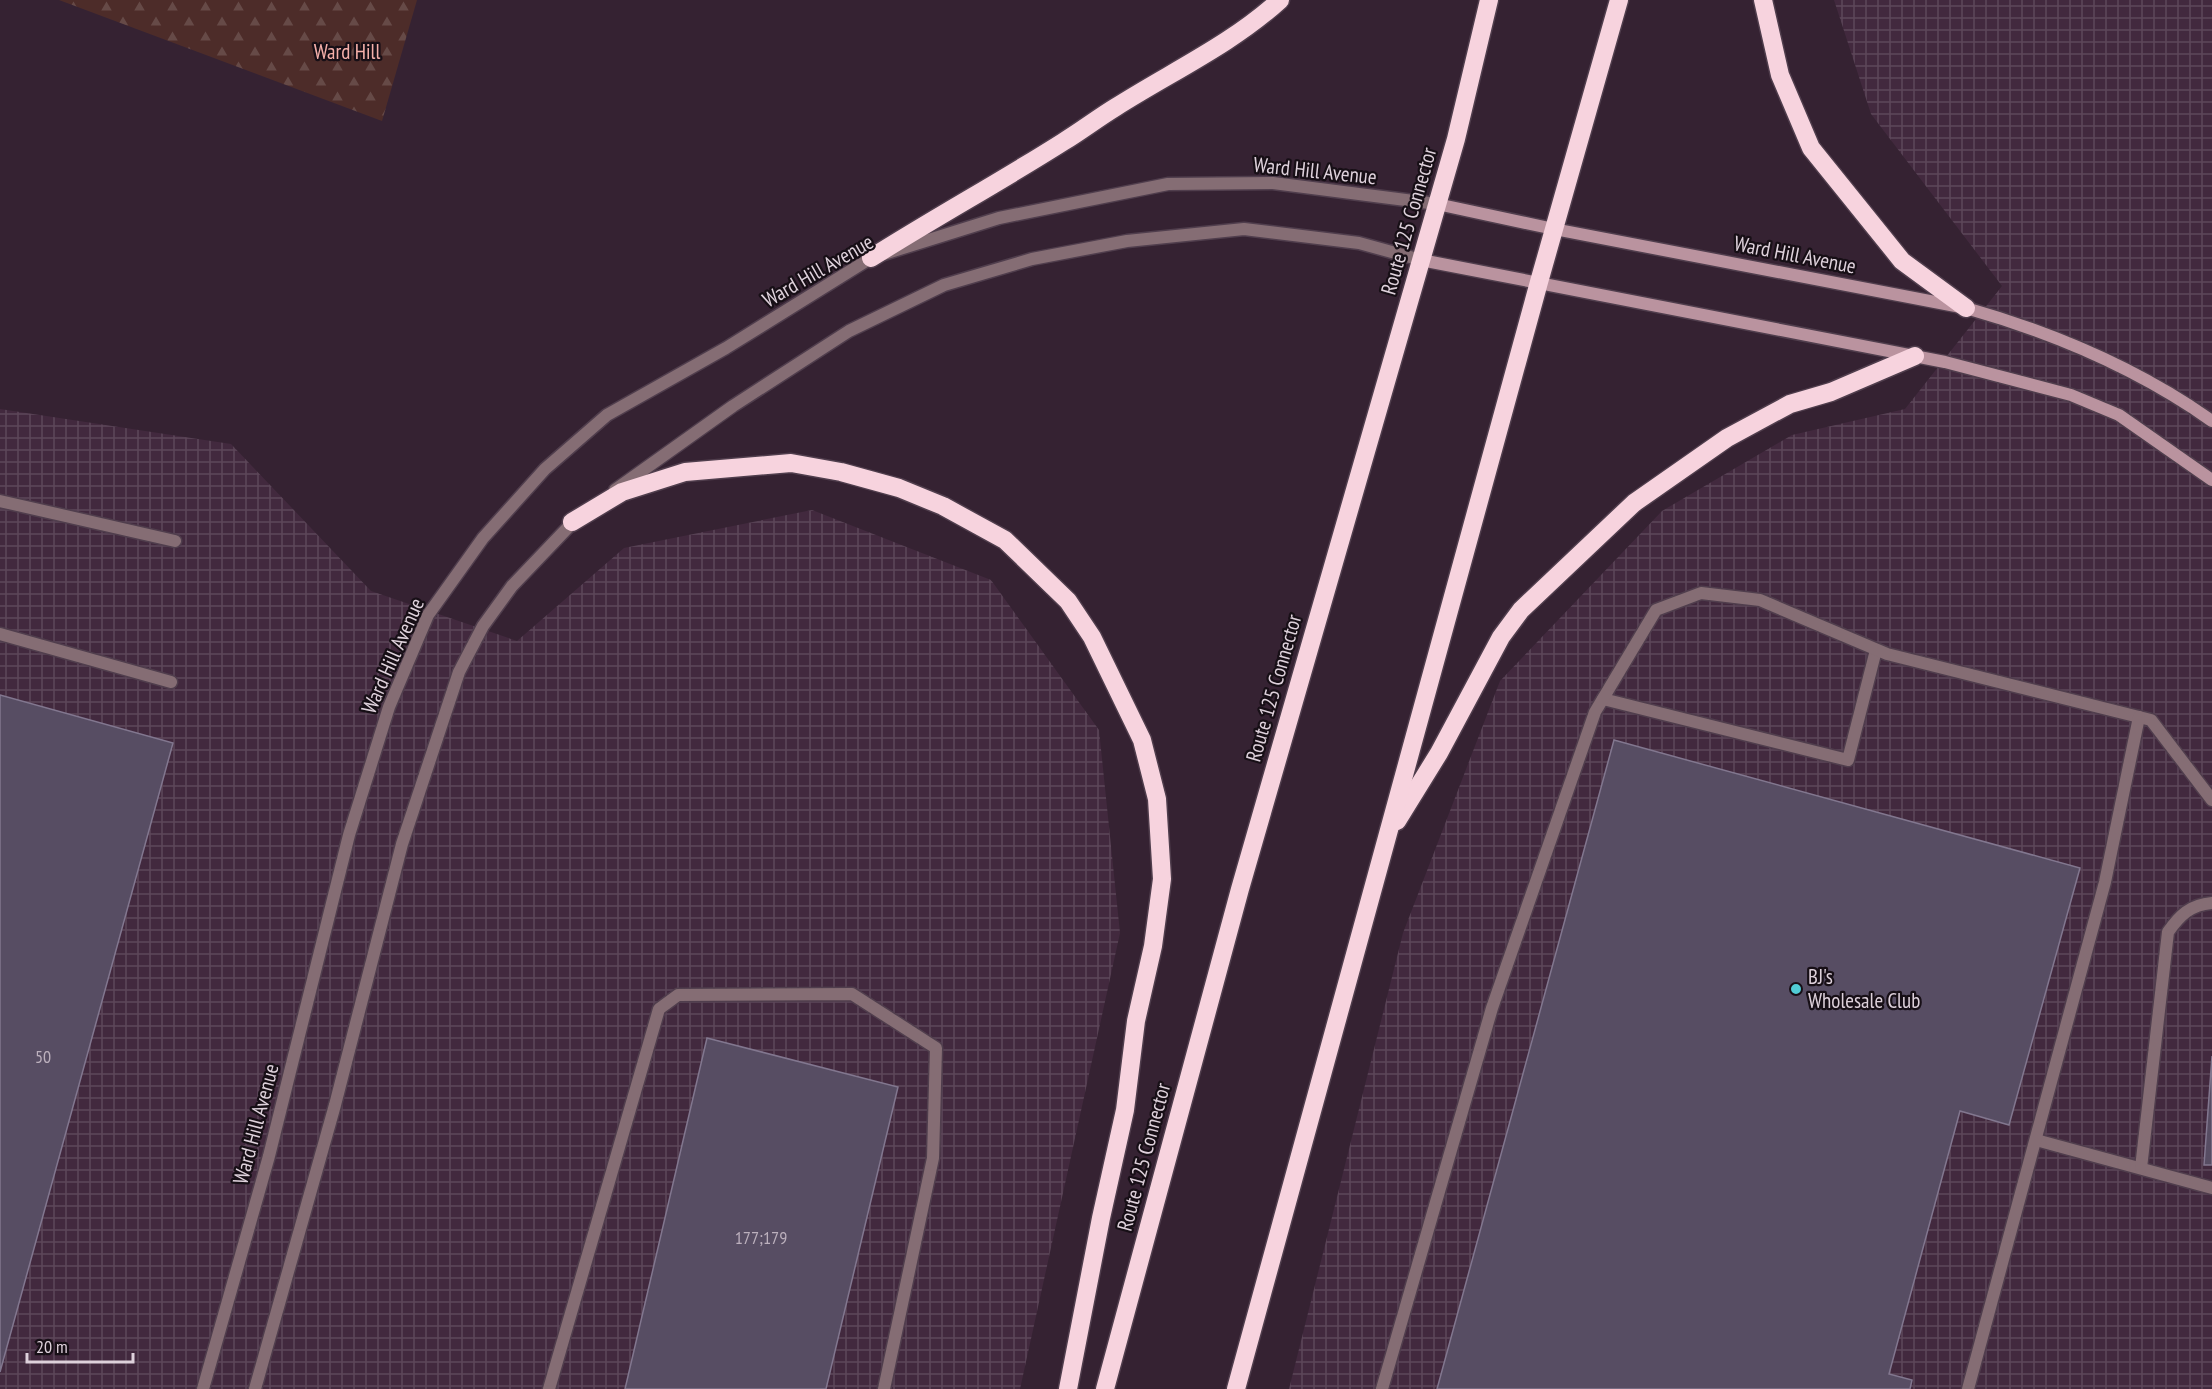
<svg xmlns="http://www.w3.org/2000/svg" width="2212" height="1389" font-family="'PT Sans Narrow',sans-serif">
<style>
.industrial{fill:url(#industrial-grid)}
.forest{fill:url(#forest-firs)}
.building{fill:#574d63;stroke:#82778f;stroke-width:1.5}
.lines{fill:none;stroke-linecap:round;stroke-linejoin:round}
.lane-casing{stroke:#503e4d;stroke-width:15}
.street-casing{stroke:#503e4d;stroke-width:15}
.secondary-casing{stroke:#503e4d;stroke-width:15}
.highway-casing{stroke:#503e4d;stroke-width:21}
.lane{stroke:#856d74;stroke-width:12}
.street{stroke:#856d74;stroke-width:12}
.secondary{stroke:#ba939f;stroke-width:12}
.highway{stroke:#f7d3de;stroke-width:18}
.poi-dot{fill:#51ccd5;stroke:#170f16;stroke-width:2}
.labels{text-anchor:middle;stroke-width:4.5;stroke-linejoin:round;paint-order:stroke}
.number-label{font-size:18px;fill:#bcb0bd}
.park-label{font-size:21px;fill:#f5b0aa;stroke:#170f16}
.street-label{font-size:21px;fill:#ded1db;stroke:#170f16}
.poi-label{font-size:21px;fill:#ded1db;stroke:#170f16;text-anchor:start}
</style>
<defs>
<pattern id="industrial-grid" width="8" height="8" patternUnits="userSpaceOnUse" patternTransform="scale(1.5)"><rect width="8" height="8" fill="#42293e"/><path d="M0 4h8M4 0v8" fill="none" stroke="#5d4759"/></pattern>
<pattern id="forest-firs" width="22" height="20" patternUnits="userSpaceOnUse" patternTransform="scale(1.5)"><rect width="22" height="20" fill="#4d2c29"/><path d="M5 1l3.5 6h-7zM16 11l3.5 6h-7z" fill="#664a47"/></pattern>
</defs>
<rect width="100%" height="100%" fill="#352232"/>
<g class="industrial">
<polygon points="1834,0 2212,0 2212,1389 1289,1389 1403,933 1500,681 1662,511 1792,435 1905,409 2002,286 1871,114"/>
<polygon points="0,409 231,444 371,591 517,641 624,548 812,510 991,580 1099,730 1120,933 1020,1389 0,1389"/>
</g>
<polygon class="forest" points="59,0 417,0 382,121"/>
<g class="building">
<polygon points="0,695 173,743 0,1372"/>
<polygon points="1614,740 2080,868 2009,1125 1960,1111 1889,1374 1912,1380 1910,1389 1437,1389"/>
<polygon points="707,1038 898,1087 826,1389 625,1389"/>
<polygon points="2212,1056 2212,1165 2204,1165"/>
</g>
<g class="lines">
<defs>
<g id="lane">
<polyline points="0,501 175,541"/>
<polyline points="0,634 171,682"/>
<polyline points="1603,699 1848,760 1876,650"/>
<polyline points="2036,1140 2212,1188"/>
<path d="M2141,1168L2168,932C2180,915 2190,905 2212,903"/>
<polyline points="549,1389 659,1009 678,995 852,994 936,1048 933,1158 884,1389"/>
<polyline points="1382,1389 1492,1008 1595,712 1656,610 1701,593 1760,600 1887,654 2151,720 2212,800"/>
<polyline points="1968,1389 2105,882 2139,717"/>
</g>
<g id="street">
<polyline points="615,490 733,406 849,331 944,285 1032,259 1127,241 1244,229 1359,243 1421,260"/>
<polyline points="203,1389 269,1156 349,835 389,707 428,615 483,538 545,469 607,415 726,348 871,258 999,218 1168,184 1273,183 1437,204"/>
<polyline points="255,1389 335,1105 402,844 459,672 483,626 512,586 577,518"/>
</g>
<g id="secondary">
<path d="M1437,204L1554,229L1966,308C2054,333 2137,368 2212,421"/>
<polyline points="1421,260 1945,362 2071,395 2119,415 2212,480"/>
</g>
<g id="highway">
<polyline points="1763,0 1780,75 1811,148 1902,261 1966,308"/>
<path d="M871,258C934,218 1000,182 1063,142C1081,131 1098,118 1116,107C1171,72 1232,44 1280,0"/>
<polyline points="572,522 622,492 685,472 791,463 841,472 899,488 943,506 1005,540 1068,601 1092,637 1142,740 1157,799 1162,879 1153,946 1136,1021 1125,1110 1101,1218 1068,1389"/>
<polyline points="1397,821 1439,753 1501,637 1521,610 1634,503 1727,438 1790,404 1831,392 1915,356"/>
<polyline points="1105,1389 1240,889 1456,139 1489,0"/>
<polyline points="1236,1389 1539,282 1619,0"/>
</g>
</defs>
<use href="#lane" class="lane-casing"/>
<use href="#street" class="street-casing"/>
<use href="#secondary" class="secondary-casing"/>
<use href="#highway" class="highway-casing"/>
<use href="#lane" class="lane"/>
<use href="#street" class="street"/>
<use href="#secondary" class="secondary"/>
<use href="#highway" class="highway"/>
</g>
<circle class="poi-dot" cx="1796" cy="989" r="6"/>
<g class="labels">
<g class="number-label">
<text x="43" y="1063">50</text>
<text x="761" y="1244">177;179</text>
</g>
<g class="park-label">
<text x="347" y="59">Ward Hill</text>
</g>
<g class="street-label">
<text transform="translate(1315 171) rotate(6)" y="7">Ward Hill Avenue</text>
<text transform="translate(1409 221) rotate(-74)" y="7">Route 125 Connector</text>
<text transform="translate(1795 255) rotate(11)" y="7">Ward Hill Avenue</text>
<text transform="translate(818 271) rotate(-30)" y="7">Ward Hill Avenue</text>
<text transform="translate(393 656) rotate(-66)" y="7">Ward Hill Avenue</text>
<text transform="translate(1274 688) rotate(-74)" y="7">Route 125 Connector</text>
<text transform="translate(256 1124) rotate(-75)" y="7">Ward Hill Avenue</text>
<text transform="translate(1144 1157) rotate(-75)" y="7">Route 125 Connector</text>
</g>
<g class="poi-label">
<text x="1808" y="984">BJ's<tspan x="1808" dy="24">Wholesale Club</tspan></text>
</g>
</g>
<path d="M27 1353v9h106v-9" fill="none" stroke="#ded1db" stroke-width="3"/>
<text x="36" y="1353" font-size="18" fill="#ded1db" stroke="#170f16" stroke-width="4.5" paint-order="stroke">20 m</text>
</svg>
